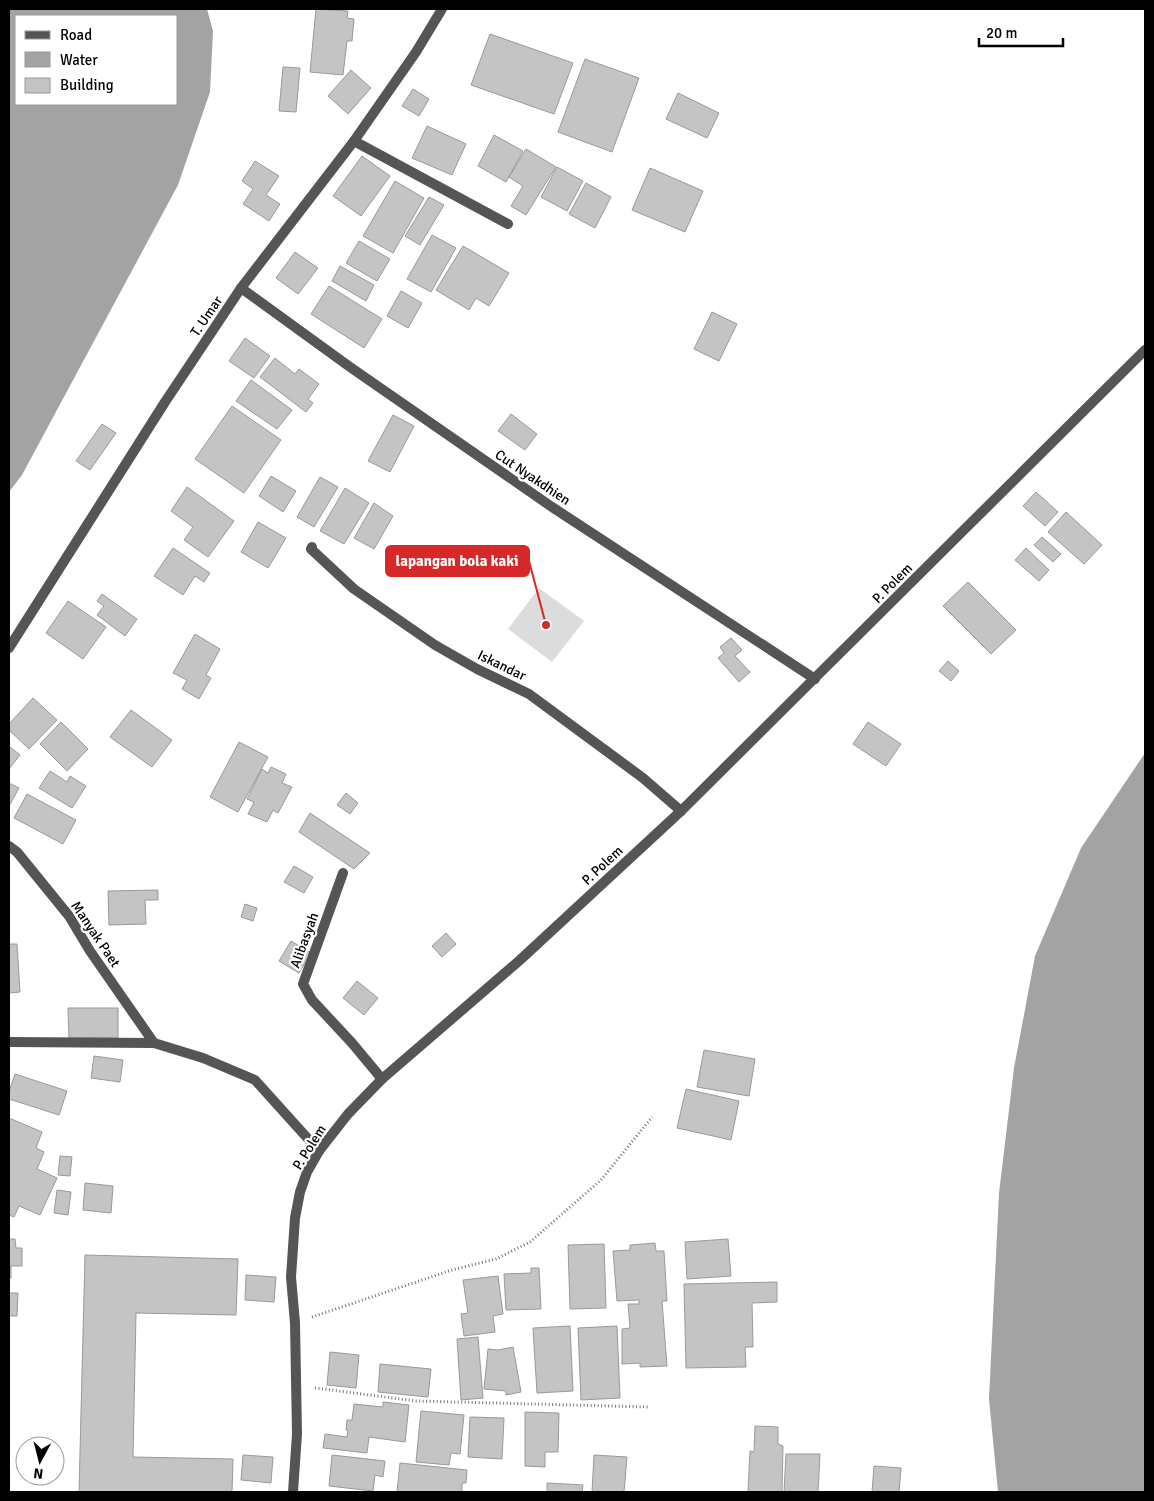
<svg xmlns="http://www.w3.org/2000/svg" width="1154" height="1501" font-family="Signika,sans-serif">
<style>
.green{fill:#dcdcdc}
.water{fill:#a3a3a3;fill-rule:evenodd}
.building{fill:#c4c4c4;stroke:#999}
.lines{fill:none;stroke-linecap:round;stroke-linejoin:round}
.path{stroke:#777;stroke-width:3;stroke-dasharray:1 2.5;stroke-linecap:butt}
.minor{stroke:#555;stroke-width:10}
.labels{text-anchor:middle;stroke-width:4.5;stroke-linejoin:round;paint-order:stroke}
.street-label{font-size:14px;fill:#000;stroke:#fff}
.leader{fill:none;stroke:#d62828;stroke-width:2}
.callout-dot{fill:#d62828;stroke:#fff;stroke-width:2}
.callout{fill:#d62828;stroke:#d62828;stroke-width:2}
.callout-label{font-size:15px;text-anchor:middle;font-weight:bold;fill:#fff}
</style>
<rect width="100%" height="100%" fill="#fff"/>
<polygon class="green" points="539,588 584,621 552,662 508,629"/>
<g class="water">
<path d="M9,9H207L213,31L210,92L178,185L22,475L9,492ZM16,16H176V104H16Z"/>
<polygon points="1145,753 1145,1492 998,1492 989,1399 999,1193 1014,1068 1035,956 1081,848"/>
</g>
<g class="building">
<polygon points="316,9 348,11 347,18 354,19 352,41 347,41 343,75 310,72"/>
<polygon points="490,34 573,63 554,114 471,85"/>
<polygon points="585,59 639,78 612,152 558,132"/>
<polygon points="283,67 300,68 296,112 279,111"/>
<polygon points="351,70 371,88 348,114 328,96"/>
<polygon points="413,89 429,99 419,116 402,106"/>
<polygon points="678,93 719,113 707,138 666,119"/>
<polygon points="427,126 466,144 452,175 412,158"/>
<polygon points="494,135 523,151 506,182 478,166"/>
<polygon points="526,149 556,167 526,215 511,206 523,186 509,177"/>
<polygon points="362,156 390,176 361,216 333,196"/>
<polygon points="255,161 279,176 266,195 280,204 269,221 243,204 253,189 242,181"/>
<polygon points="557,167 583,181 567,211 541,197"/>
<polygon points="650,168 703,191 685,232 632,210"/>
<polygon points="395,181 424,198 393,253 363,236"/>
<polygon points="586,183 611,197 595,228 569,214"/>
<polygon points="429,197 444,205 420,245 405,236"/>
<polygon points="432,235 456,248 431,292 407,279"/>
<polygon points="359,241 390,259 377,281 346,263"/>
<polygon points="463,246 509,273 489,306 476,298 469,310 436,290"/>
<polygon points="295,252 318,268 298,294 276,278"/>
<polygon points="340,266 374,285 366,301 332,281"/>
<polygon points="329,286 382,319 364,348 311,314"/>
<polygon points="401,291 422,303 408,328 387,316"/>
<polygon points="712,312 737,324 719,361 694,349"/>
<polygon points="245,338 270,356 254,378 229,361"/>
<polygon points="275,358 295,374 299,369 319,384 308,399 313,403 306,412 260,377"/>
<polygon points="251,380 292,410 277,429 236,401"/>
<polygon points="232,406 281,440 244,493 195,459"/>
<polygon points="511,414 537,434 525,450 498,431"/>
<polygon points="393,415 414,426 390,472 368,461"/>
<polygon points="102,424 116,433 90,470 76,461"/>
<polygon points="271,476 296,491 283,512 259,496"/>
<polygon points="320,477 338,487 314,527 297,517"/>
<polygon points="187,487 234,521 208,557 184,540 193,527 171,511"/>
<polygon points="345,488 369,503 344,544 320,531"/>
<polygon points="1036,492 1058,512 1045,526 1023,506"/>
<polygon points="374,503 393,516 374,549 354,538"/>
<polygon points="1066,512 1102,545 1084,564 1048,532"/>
<polygon points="258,522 286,538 268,568 241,552"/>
<polygon points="1042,537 1061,554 1053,562 1034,545"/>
<polygon points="173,548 210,573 204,582 195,576 183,595 154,576"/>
<polygon points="1026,548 1049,570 1039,581 1015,560"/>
<polygon points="968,582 1016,630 991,654 943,606"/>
<polygon points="102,594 137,619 125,636 97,615 104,606 97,601"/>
<polygon points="68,601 106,627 83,659 46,633"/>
<polygon points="195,634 220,649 206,675 211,678 199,699 182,689 187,680 173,673"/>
<polygon points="731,638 742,650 735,656 750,672 739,682 718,658 724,653 720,647"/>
<polygon points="948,661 959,671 951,681 939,671"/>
<polygon points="33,698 57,720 29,749 9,730 9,724"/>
<polygon points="131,710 172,740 152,767 110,737"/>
<polygon points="61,722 88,749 67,771 40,744"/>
<polygon points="868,722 901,744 886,766 853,744"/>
<polygon points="239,742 268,757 238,812 210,797"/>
<polygon points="9,746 20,755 9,769"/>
<polygon points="271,767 286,774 282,783 292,787 278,813 273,810 267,822 248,814 254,802 247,799 262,769 268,773"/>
<polygon points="50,771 67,782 70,776 86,786 72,808 39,788"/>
<polygon points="9,783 19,788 9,806"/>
<polygon points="346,793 358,803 350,814 337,805"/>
<polygon points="27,794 76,820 63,844 14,818"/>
<polygon points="310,813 370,853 354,869 299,832"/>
<polygon points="294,866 313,877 304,893 284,882"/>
<polygon points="158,890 158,900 145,900 146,924 109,925 108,891"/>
<polygon points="245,904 257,908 253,921 241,917"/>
<polygon points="446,933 456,944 442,957 432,946"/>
<polygon points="291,941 311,953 299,973 279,961"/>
<polygon points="9,944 17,944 20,992 9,993"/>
<polygon points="357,981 378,998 364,1015 343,998"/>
<polygon points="68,1008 118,1008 118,1038 69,1038"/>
<polygon points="704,1050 755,1059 749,1096 697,1087"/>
<polygon points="94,1056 123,1060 120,1082 91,1078"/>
<polygon points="15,1074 67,1091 59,1115 9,1099 9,1092"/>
<polygon points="686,1089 739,1101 731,1140 677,1128"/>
<polygon points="9,1118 42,1132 36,1148 44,1152 37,1169 57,1178 40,1215 19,1206 14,1217 9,1215"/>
<polygon points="60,1156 72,1157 70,1176 58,1175"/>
<polygon points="85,1183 113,1186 111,1213 83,1210"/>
<polygon points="57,1190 71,1192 68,1215 54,1213"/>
<polygon points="9,1239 15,1239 16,1248 22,1248 22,1266 11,1266 11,1278 9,1278"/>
<polygon points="728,1239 731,1276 687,1279 685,1242"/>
<polygon points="655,1243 656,1251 664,1251 667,1301 662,1301 667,1366 640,1367 640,1363 622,1364 622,1329 630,1328 628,1304 639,1304 639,1300 617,1301 613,1251 630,1250 630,1245"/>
<polygon points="604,1244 606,1308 570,1309 568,1245"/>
<polygon points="85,1255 238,1259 236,1315 136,1313 133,1457 233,1459 232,1492 79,1492"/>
<polygon points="531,1268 539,1268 541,1309 506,1310 504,1274 531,1273"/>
<polygon points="246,1275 276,1277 274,1302 245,1300"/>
<polygon points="498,1276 503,1314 493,1316 495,1332 464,1336 461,1314 468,1313 463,1280"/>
<polygon points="777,1282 777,1302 752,1303 753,1347 745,1347 746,1367 686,1368 684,1284"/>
<polygon points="9,1293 18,1293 17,1316 9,1316"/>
<polygon points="570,1326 573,1391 537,1393 533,1328"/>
<polygon points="617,1326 620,1398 581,1400 578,1328"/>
<polygon points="478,1337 483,1398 461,1400 457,1339"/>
<polygon points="513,1347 521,1392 506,1395 506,1391 484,1389 488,1349 498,1350"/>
<polygon points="330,1352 359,1355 356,1388 327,1385"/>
<polygon points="380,1364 431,1369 428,1397 378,1392"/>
<polygon points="383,1402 409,1405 405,1442 369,1437 367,1453 323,1448 325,1434 347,1437 348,1430 346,1430 347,1420 352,1420 354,1404 383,1407"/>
<polygon points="421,1411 464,1415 460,1454 451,1453 449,1465 416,1462"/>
<polygon points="525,1412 559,1413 558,1452 545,1452 545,1467 525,1466"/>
<polygon points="470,1417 504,1418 502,1459 468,1457"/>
<polygon points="755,1426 778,1427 778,1444 783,1446 782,1492 748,1492 750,1451 754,1452"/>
<polygon points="786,1454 820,1454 818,1492 784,1492"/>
<polygon points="243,1455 273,1457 271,1483 241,1480"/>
<polygon points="332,1455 385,1461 383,1477 375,1475 373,1491 329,1486"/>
<polygon points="594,1455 627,1457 624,1492 592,1492"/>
<polygon points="400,1463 467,1470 466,1483 462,1483 462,1492 397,1492"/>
<polygon points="874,1466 901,1468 899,1492 872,1492"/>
<polygon points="547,1483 583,1485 582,1492 547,1492"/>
</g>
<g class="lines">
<g class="path">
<polyline points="312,1317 452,1270 496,1259 530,1242 601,1180 652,1117"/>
<polyline points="315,1388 416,1401 649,1407"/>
</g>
<g class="minor">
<polyline points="354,141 508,224"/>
<polyline points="241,288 350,367 552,507 815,679"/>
<polyline points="312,547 311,549 354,589 435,645 477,669 529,694 643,778 681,811"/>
<polyline points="9,648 165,402 241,288 354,141 416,52 442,9"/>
<polyline points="9,846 17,852 69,916 90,951 154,1043"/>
<polyline points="343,873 303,984 312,1000 352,1043 382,1079"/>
<polyline points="9,1042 154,1043 203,1058 255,1080 319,1151"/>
<polyline points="293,1492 297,1434 295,1323 291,1277 295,1218 300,1192 307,1172 319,1151 348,1114 382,1079 520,960 681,811 1145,350"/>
</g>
</g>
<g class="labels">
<g class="street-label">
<text transform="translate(206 316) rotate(-56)" y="5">T. Umar</text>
<text transform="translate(533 477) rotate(34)" y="5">Cut Nyakdhien</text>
<text transform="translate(892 583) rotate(-45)" y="5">P. Polem</text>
<text transform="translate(502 665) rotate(26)" y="5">Iskandar</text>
<text transform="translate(602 865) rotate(-43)" y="5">P. Polem</text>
<text transform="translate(96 934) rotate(56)" y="5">Manyak Paet</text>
<text transform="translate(304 940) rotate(-70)" y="5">Alibasyah</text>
<text transform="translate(309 1147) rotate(-58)" y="5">P. Polem</text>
</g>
</g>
<path class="leader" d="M546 625L529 561"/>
<circle class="callout-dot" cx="546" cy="625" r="5"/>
<rect class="callout" x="386" y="546" width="143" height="30" rx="5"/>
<g class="callout-label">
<text x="457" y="566">lapangan bola kaki</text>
</g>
<rect width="1154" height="1501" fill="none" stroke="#000000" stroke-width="20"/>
<rect x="15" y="15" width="162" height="90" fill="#ffffff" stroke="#999999"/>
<rect x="25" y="31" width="25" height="8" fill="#555555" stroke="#999999"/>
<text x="60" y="40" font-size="15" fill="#000000">Road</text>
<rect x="25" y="52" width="25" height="15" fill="#a3a3a3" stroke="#999999"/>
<text x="60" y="65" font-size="15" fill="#000000">Water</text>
<rect x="25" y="78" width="25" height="15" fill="#c4c4c4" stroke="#999999"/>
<text x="60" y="90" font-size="15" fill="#000000">Building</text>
<g transform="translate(40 1461) rotate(187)"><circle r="24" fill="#ffffff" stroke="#999999"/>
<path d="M0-4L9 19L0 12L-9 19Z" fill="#000000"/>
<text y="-8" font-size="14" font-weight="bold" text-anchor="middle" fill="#000000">N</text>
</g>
<path d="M979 38v8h84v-8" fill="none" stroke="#000000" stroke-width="2.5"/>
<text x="986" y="38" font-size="15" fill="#000000" stroke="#ffffff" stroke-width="4" paint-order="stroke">20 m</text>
</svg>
